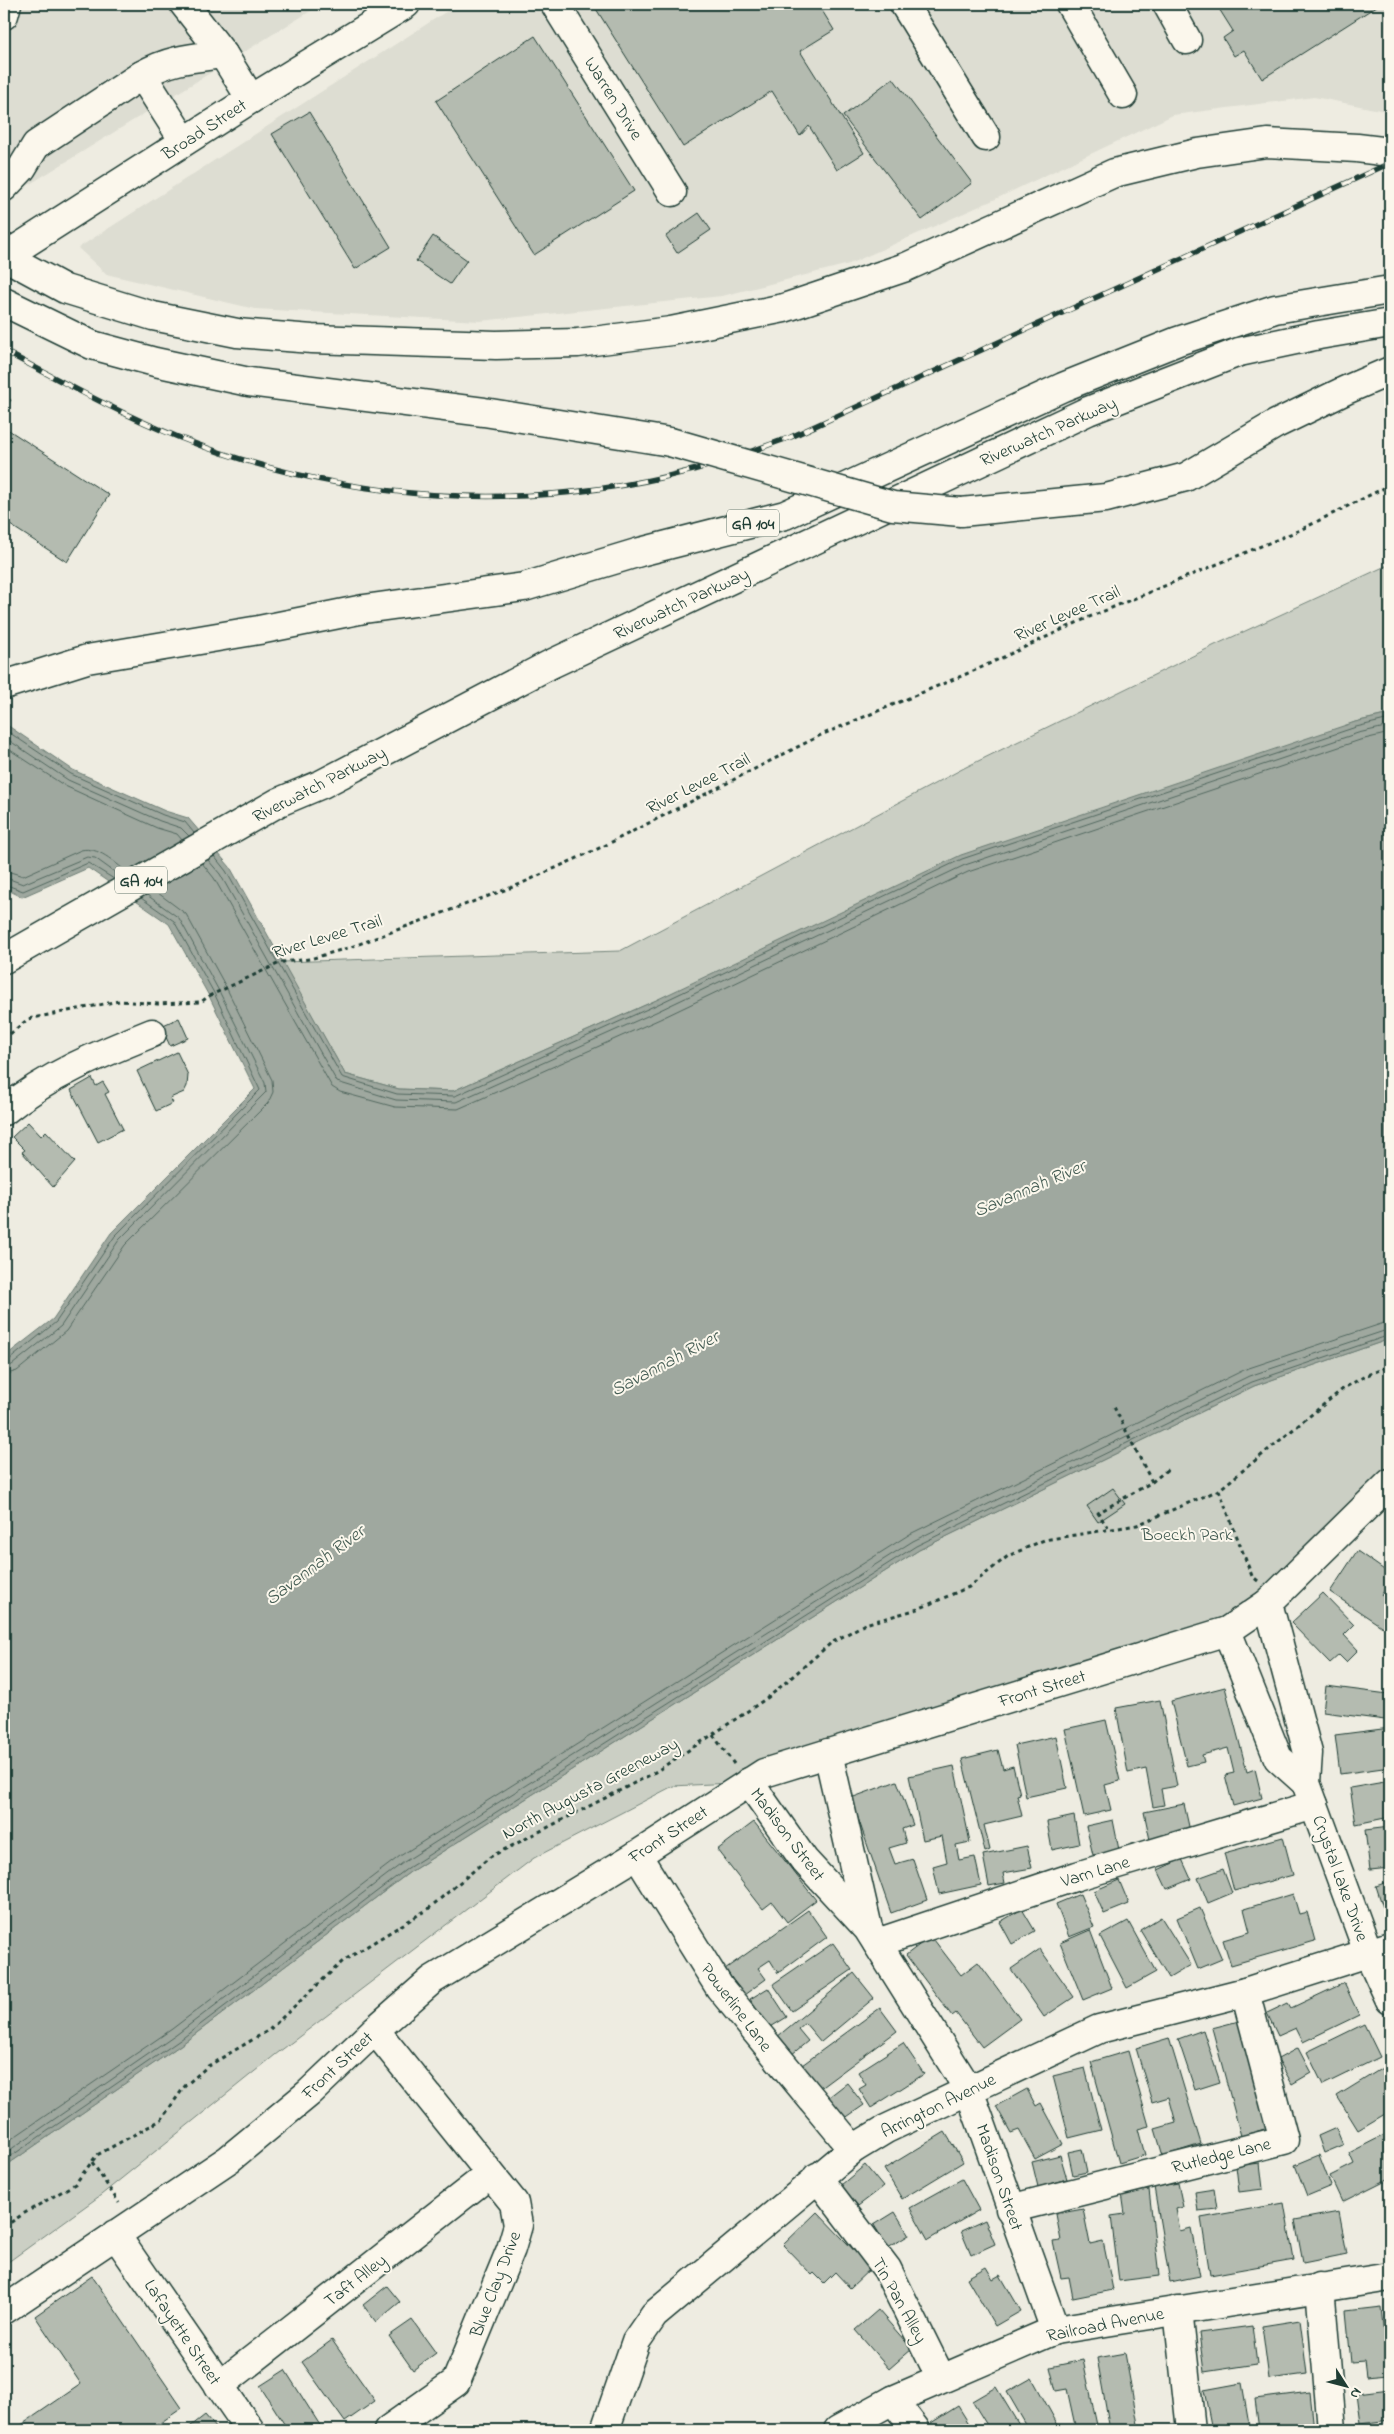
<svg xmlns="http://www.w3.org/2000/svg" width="1394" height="2434" font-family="'Indie Flower',sans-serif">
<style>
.built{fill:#ddddd2}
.green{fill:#cbcfc4;stroke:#75867c}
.water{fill:#9fa89f;stroke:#6c7d74}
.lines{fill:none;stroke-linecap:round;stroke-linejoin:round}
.shore{stroke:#52685f;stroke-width:1}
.building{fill:#b4bbb0;stroke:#1f3d34}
.minor-casing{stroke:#1f3d34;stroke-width:31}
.major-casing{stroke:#1f3d34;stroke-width:31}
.path{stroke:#1f3d34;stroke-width:3;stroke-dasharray:4 4;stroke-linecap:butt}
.minor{stroke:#fbf7ec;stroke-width:28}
.major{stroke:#fbf7ec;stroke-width:28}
.rail-casing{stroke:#1f3d34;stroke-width:5.5}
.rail{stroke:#fbf7ec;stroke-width:4;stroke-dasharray:11;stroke-linecap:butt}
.major-bridge-casing{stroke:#1f3d34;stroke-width:31;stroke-linecap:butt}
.major-bridge{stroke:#fbf7ec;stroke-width:28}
.labels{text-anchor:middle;stroke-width:4;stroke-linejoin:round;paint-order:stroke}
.shield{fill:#fbf7ec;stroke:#61756b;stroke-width:1}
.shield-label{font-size:16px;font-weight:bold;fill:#1f3d34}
.street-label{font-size:18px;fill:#1f3d34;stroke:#fbf7ec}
.park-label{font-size:18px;fill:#415a51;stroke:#fbf7ec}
.water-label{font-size:19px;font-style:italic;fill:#455d54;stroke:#fbf7ec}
</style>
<rect width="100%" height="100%" fill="#eeece1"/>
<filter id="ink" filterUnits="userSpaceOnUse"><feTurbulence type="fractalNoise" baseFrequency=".02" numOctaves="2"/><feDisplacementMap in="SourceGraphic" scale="10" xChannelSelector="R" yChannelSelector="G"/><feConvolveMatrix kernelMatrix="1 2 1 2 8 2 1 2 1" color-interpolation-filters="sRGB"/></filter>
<g filter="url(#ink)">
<g class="built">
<polygon points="4,4 322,4 4,200"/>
<polygon points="458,4 1390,4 1390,112 1314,97 1173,115 989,202 849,264 722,296 480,321 255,309 106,274 78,248"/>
</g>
<g class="green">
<polygon points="1390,564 1390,714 1355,722 652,1002 453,1091 399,1089 345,1074 282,962 620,951 966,767 1215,645"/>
<polygon points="1390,1339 1390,1483 1268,1603 749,1782 673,1786 534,1858 275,2055 101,2195 4,2265 4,2167 182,2044 410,1872 919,1550 1254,1386"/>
</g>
<polygon class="water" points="1390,714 1390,1339 1254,1386 919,1550 410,1872 182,2044 4,2167 4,1357 53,1319 111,1233 255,1089 209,996 169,924 88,868 22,897 4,888 4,723 73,770 165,811 188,818 230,867 345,1074 399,1089 453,1091 652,1002 961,855 1355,722"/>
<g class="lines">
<g class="shore">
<polyline points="4,729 71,774 163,815 185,822 194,833"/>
<polyline points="4,737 68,780 160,821 181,828 189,836"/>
<polyline points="4,746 65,786 157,828 177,834 182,840"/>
<polyline points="214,856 226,871 342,1077 397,1094 455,1096 654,1006 962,859 1356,727 1390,719"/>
<polyline points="208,860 220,874 337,1082 396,1100 456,1102 656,1012 965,865 1358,733 1390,726"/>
<polyline points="202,863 214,878 332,1087 340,1092 395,1107 458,1109 660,1019 968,872 1360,740 1390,733"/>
<path d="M4,870L23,876L81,850C98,846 114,862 127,872"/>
<polyline points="4,877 23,884 87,857 95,858 120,876"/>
<polyline points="4,884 23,891 88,863 114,879"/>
<polyline points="4,1361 9,1360 56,1322 115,1236 260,1090 214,993 174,921 141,898"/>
<polyline points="4,1367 12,1365 61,1326 119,1240 266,1092 265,1083 219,991 179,918 147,895"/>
<polyline points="4,1375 17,1371 66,1331 125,1245 268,1103 273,1092 272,1080 226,987 186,914 154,890"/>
<polyline points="4,2144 172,2029 400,1856 910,1534 1246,1369 1390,1321"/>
<polyline points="4,2154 176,2035 404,1862 913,1541 1249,1376 1390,1329"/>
<polyline points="4,2161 180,2040 408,1868 916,1546 1252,1382 1390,1335"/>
</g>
</g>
<g class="building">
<polygon points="593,4 818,4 834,30 800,51 864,153 837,170 809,126 800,136 772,91 683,147"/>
<polygon points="1216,4 1380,4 1262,79 1244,50 1234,56 1223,38 1233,31"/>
<polygon points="535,36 634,191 534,255 436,101"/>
<polygon points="893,78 972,183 922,220 843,116"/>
<polygon points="309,112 391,247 355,269 272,134"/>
<polygon points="699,213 711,230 677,253 666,236"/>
<polygon points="433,236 467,260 450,284 416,261"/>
<polygon points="4,395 11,400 4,410"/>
<polygon points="4,427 109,495 67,562 4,521"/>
<polygon points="179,1018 188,1038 170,1046 161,1026"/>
<polygon points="177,1052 188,1075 187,1086 184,1092 170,1098 173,1103 156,1111 137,1071"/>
<polygon points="92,1078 96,1086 103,1082 109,1092 105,1094 123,1129 98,1142 71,1090"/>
<polygon points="28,1122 41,1136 46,1131 75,1162 53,1187 22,1152 25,1150 12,1137"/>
<polygon points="1113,1488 1125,1504 1098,1522 1087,1506"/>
<polygon points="1357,1551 1390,1574 1390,1582 1381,1595 1390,1601 1390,1632 1330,1592"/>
<polygon points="1323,1593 1354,1625 1344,1635 1358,1650 1346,1662 1339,1655 1330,1663 1291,1623"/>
<polygon points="1326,1686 1388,1694 1385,1720 1323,1712"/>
<polygon points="1225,1687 1247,1772 1255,1769 1262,1798 1233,1806 1225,1775 1234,1773 1228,1748 1202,1755 1204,1762 1187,1766 1171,1701"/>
<polygon points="1160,1700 1177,1786 1161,1789 1164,1805 1153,1807 1146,1769 1128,1773 1116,1708"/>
<polygon points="1106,1720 1120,1781 1105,1785 1111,1810 1084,1816 1065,1729"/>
<polygon points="1390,1728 1390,1767 1340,1774 1335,1735"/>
<polygon points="1056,1736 1067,1788 1026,1797 1015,1745"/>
<polygon points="998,1750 1003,1769 1013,1766 1020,1794 1017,1795 1022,1816 984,1825 990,1850 985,1852 962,1759"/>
<polygon points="954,1766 970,1842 956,1845 959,1860 975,1857 981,1885 939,1894 933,1866 947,1862 942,1836 923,1840 909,1776"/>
<polygon points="897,1781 913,1825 902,1829 906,1843 889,1848 895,1864 913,1859 927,1900 891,1913 851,1798"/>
<polygon points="1390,1781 1390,1817 1356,1824 1350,1788"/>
<polygon points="1184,1804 1190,1831 1150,1840 1144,1812"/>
<polygon points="1074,1816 1079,1844 1052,1850 1047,1822"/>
<polygon points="1113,1820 1119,1850 1093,1855 1086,1826"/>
<polygon points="754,1822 816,1900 787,1922 772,1902 763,1909 717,1850"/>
<polygon points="1390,1827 1390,1868 1370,1870 1365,1830"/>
<polygon points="1283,1837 1293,1875 1234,1891 1224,1853"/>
<polygon points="1027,1846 1032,1868 1003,1873 1005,1883 989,1886 983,1855"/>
<polygon points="1182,1859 1191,1879 1167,1889 1158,1870"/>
<polygon points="1223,1869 1232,1893 1208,1903 1198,1878"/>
<polygon points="1119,1880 1129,1904 1104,1914 1094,1891"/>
<polygon points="1390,1881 1390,1926 1389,1926 1376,1886"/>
<polygon points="1080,1894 1094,1927 1069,1937 1056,1904"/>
<polygon points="1293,1894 1299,1914 1307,1912 1315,1941 1231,1965 1223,1940 1250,1932 1244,1909"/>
<polygon points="1200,1908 1222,1959 1198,1969 1177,1918"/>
<polygon points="1022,1909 1035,1931 1012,1944 1000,1922"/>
<polygon points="808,1910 827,1937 778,1973 770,1960 758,1968 766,1979 744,1995 725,1969"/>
<polygon points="1161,1917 1191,1965 1169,1978 1140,1930"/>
<polygon points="1128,1921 1156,1972 1127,1988 1100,1936"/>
<polygon points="1090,1930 1112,1988 1083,2000 1060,1943"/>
<polygon points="931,1936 961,1975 978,1962 1020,2019 982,2047 956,2013 952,2016 906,1955"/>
<polygon points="833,1943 852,1970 792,2011 773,1984"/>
<polygon points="1040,1949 1074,1997 1044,2017 1011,1969"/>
<polygon points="854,1973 874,1998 821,2042 805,2023 798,2029 808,2041 791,2055 777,2037"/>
<polygon points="1344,1983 1359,2015 1303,2042 1296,2028 1278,2036 1267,2013 1288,2003 1291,2008"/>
<polygon points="768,1988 787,2017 769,2028 750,1999"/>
<polygon points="880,2008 897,2031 819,2089 802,2065"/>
<polygon points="1239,2021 1268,2128 1241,2136 1212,2028"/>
<polygon points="1364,2024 1380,2057 1323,2085 1307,2052"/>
<polygon points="1203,2030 1220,2082 1195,2090 1178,2039"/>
<polygon points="1169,2038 1201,2144 1163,2156 1155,2129 1176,2123 1169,2097 1152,2102 1136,2048"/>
<polygon points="903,2043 924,2074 871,2108 859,2089 866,2085 858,2072"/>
<polygon points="1298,2048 1311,2073 1292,2084 1278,2059"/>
<polygon points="1128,2051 1149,2126 1138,2129 1145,2155 1119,2163 1091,2062"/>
<polygon points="1384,2067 1390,2078 1390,2111 1358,2130 1337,2096"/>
<polygon points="1085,2068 1101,2130 1069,2138 1053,2076"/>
<polygon points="847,2083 864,2105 841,2121 825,2100"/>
<polygon points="1027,2089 1036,2106 1041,2103 1063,2144 1035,2159 1019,2130 1011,2133 996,2106"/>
<polygon points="1336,2128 1343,2145 1324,2153 1318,2136"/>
<polygon points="945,2132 963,2162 902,2199 884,2169"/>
<polygon points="1390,2132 1390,2178 1342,2202 1330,2176 1354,2164 1349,2153"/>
<polygon points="1082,2149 1087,2172 1073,2175 1068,2152"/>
<polygon points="1060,2155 1067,2179 1038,2187 1032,2162"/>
<polygon points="1319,2155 1331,2186 1307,2196 1295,2165"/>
<polygon points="1260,2163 1263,2189 1239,2192 1236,2166"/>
<polygon points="865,2165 883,2187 858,2206 841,2185"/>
<polygon points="962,2179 979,2210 928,2240 910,2208"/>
<polygon points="1178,2183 1183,2207 1176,2209 1180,2231 1191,2228 1200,2276 1170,2282 1154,2187"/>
<polygon points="1214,2189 1217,2209 1198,2211 1195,2192"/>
<polygon points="1149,2190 1159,2276 1119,2281 1111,2216 1125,2214 1122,2193"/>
<polygon points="1284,2203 1294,2260 1210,2275 1201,2218"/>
<polygon points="1083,2209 1090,2244 1103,2241 1113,2290 1073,2298 1069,2277 1061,2278 1053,2242 1061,2241 1056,2214"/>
<polygon points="817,2212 871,2268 850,2288 835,2272 824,2283 814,2273 812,2275 783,2245"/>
<polygon points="895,2212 909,2235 888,2248 874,2225"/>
<polygon points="1339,2212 1347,2254 1303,2263 1295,2220"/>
<polygon points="985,2220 995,2244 971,2255 961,2231"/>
<polygon points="986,2267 993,2279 1000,2275 1021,2311 995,2326 967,2278"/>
<polygon points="92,2276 182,2408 150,2430 14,2430 81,2384 35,2316"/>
<polygon points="387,2286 400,2302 376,2322 363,2305"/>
<polygon points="1381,2307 1388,2375 1366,2377 1364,2361 1351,2362 1346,2311"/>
<polygon points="878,2310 912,2349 889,2369 855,2330"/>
<polygon points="412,2320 436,2353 413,2370 389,2336"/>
<polygon points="1300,2320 1307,2374 1269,2379 1262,2326"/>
<polygon points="1252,2326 1257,2364 1204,2372 1199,2333"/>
<polygon points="332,2340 375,2401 345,2422 302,2362"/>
<polygon points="1125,2353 1139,2430 1110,2430 1097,2358"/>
<polygon points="1083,2360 1098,2430 1076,2430 1067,2389 1056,2391 1050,2367"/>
<polygon points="285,2370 323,2430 288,2430 260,2386"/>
<polygon points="1032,2378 1060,2429 1059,2430 1029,2430 1007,2392"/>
<polygon points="1242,2383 1250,2430 1212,2430 1204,2390"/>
<polygon points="996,2387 1022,2430 990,2430 972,2401"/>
<polygon points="1390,2389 1390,2420 1361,2424 1357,2393"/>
<polygon points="1310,2392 1314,2430 1259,2430 1255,2399"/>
<polygon points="958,2406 973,2430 936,2430 931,2423"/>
<polygon points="205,2415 218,2430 186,2430"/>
</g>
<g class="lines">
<defs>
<g id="minor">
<polyline points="184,4 223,54 251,99"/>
<polyline points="555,4 672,192"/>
<polyline points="904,4 986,137"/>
<polyline points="1070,4 1123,95"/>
<polyline points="1167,4 1187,40"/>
<polyline points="4,15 7,4"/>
<path d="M142,75C170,59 192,58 223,54"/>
<polyline points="4,187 22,168 36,145 142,75 184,141"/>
<path d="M4,1111C48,1075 100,1054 152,1033"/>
<polyline points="1268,1603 1308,1753 1306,1783 1368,1952 1390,2000"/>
<polyline points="1227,1631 1278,1758 1306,1783"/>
<polyline points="828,1753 868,1928"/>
<polyline points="749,1782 804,1860 868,1929 969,2090 1055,2330"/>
<polyline points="637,1855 720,1988 853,2149"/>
<polyline points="877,1943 1077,1876 1314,1805"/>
<polyline points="375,2030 514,2203 518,2225 511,2249 456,2382 388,2430"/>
<polyline points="817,2177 887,2269 941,2378"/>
<polyline points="1010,2209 1284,2140 1245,1992"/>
<polyline points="115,2234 250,2430"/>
<polyline points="1320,2287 1332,2430"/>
<polyline points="4,2310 229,2159 309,2093 375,2030 432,1980 637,1855 764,1773 1227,1631 1268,1603 1390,1483"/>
<polyline points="1178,2310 1191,2430"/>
<polyline points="219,2386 490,2174"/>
<polyline points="893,2400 916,2430"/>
<polyline points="605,2430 636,2341 654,2315 853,2149 886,2129 1099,2029 1245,1992 1390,1946"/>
<polyline points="838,2430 893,2400 1055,2330 1390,2277"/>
</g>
<g id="major">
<polyline points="4,256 65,289 153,316 237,333 312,339 496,345 578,343 671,331 784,308 906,267 1114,173 1197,153 1267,143 1357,148 1390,152"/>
<polyline points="4,257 251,99 406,4"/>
<polyline points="4,302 92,345 155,362 249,382 484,412 670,442"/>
<polyline points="961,512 1106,498 1186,477 1276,424 1346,390 1390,371"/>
<polyline points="4,685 87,659 259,630 364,609 524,587 640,552 785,515 1063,387 1178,341 1275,309 1390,290"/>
<polyline points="4,959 279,802 322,784 549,665 1088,411 1239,352 1319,335 1390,323"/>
</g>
</defs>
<use href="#minor" class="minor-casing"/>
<use href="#major" class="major-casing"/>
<g class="path">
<polyline points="4,1039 28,1019 119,1001 158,1004 201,1002 209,996 282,962 310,959 351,947 518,885 604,846 821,735 978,669 1087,618 1300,530 1390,485"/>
<polyline points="1114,1407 1152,1482"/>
<polyline points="1219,1490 1252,1576 1258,1581"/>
<polyline points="1108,1528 1098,1513 1152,1482 1168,1469"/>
<polyline points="713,1735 734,1764"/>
<polyline points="92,2162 119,2203"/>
<polyline points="4,2227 23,2214 75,2184 97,2155 161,2120 185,2086 208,2066 269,2030 343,1961 428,1909 490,1857 652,1774 712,1735 770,1696 831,1643 865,1624 918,1609 969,1587 1008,1556 1044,1540 1137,1525 1219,1490 1344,1388 1367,1375 1390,1366"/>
</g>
<use href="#minor" class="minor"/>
<use href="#major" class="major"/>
<defs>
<path id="rail" d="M4,351C61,381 118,413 178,437C342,502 522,515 693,470C726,462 759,448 791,437L1390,163"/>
</defs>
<use href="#rail" class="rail-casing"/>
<use href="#rail" class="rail"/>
<defs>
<polyline id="major-bridge" points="670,442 893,506 961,512"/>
</defs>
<use href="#major-bridge" class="major-bridge-casing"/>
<use href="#major-bridge" class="major-bridge"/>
</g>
</g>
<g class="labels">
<g class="shield">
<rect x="727" y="509.5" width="52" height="27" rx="4"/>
<rect x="115" y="866.5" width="52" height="27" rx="4"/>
</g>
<g class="shield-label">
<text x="753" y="529">GA 104</text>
<text x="141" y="886">GA 104</text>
</g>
<g class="street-label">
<text transform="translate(614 98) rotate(58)" y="6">Warren Drive</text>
<text transform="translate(204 129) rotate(-33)" y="6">Broad Street</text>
<text transform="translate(1048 431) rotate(-24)" y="6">Riverwatch Parkway</text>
<text transform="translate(681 603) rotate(-25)" y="6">Riverwatch Parkway</text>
<text transform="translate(1067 613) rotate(-24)" y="6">River Levee Trail</text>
<text transform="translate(698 783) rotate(-27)" y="6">River Levee Trail</text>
<text transform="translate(319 784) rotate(-27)" y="6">Riverwatch Parkway</text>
<text transform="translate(327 936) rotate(-17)" y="6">River Levee Trail</text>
<text transform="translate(1042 1688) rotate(-17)" y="6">Front Street</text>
<text transform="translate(590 1788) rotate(-28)" y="6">North Augusta Greeneway</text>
<text transform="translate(668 1834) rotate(-33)" y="6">Front Street</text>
<text transform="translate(788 1834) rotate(53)" y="6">Madison Street</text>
<text transform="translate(1095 1871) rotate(-17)" y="6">Varn Lane</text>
<text transform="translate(1341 1878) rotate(70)" y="6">Crystal Lake Drive</text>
<text transform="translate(737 2007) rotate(53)" y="6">Powerline Lane</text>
<text transform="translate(337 2065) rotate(-43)" y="6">Front Street</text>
<text transform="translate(938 2105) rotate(-26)" y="6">Arrington Avenue</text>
<text transform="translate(1221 2155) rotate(-14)" y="6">Rutledge Lane</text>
<text transform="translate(1000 2177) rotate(71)" y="6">Madison Street</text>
<text transform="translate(355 2280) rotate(-38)" y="6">Taft Alley</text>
<text transform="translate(495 2284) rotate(-69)" y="6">Blue Clay Drive</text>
<text transform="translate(900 2300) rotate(61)" y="6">Tin Pan Alley</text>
<text transform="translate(1105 2324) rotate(-11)" y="6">Railroad Avenue</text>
<text transform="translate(183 2332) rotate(56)" y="6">Lafayette Street</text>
</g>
<g class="park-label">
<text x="1187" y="1540">Boeckh Park</text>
</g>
<g class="water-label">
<text transform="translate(1029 1187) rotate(-23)" y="7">Savannah River</text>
<text transform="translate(664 1362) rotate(-28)" y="7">Savannah River</text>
<text transform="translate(314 1564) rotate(-37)" y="7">Savannah River</text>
</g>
</g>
<rect width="1394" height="2434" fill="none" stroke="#fbf7ec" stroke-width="20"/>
<rect x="10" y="10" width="1374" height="2414" fill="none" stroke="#1f3d34" stroke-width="2" filter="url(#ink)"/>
<g transform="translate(1346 2386) rotate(126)" stroke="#fbf7ec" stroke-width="4" paint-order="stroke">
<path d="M0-4L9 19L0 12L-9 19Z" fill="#1f3d34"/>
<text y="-8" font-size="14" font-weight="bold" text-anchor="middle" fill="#1f3d34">N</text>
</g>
</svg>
